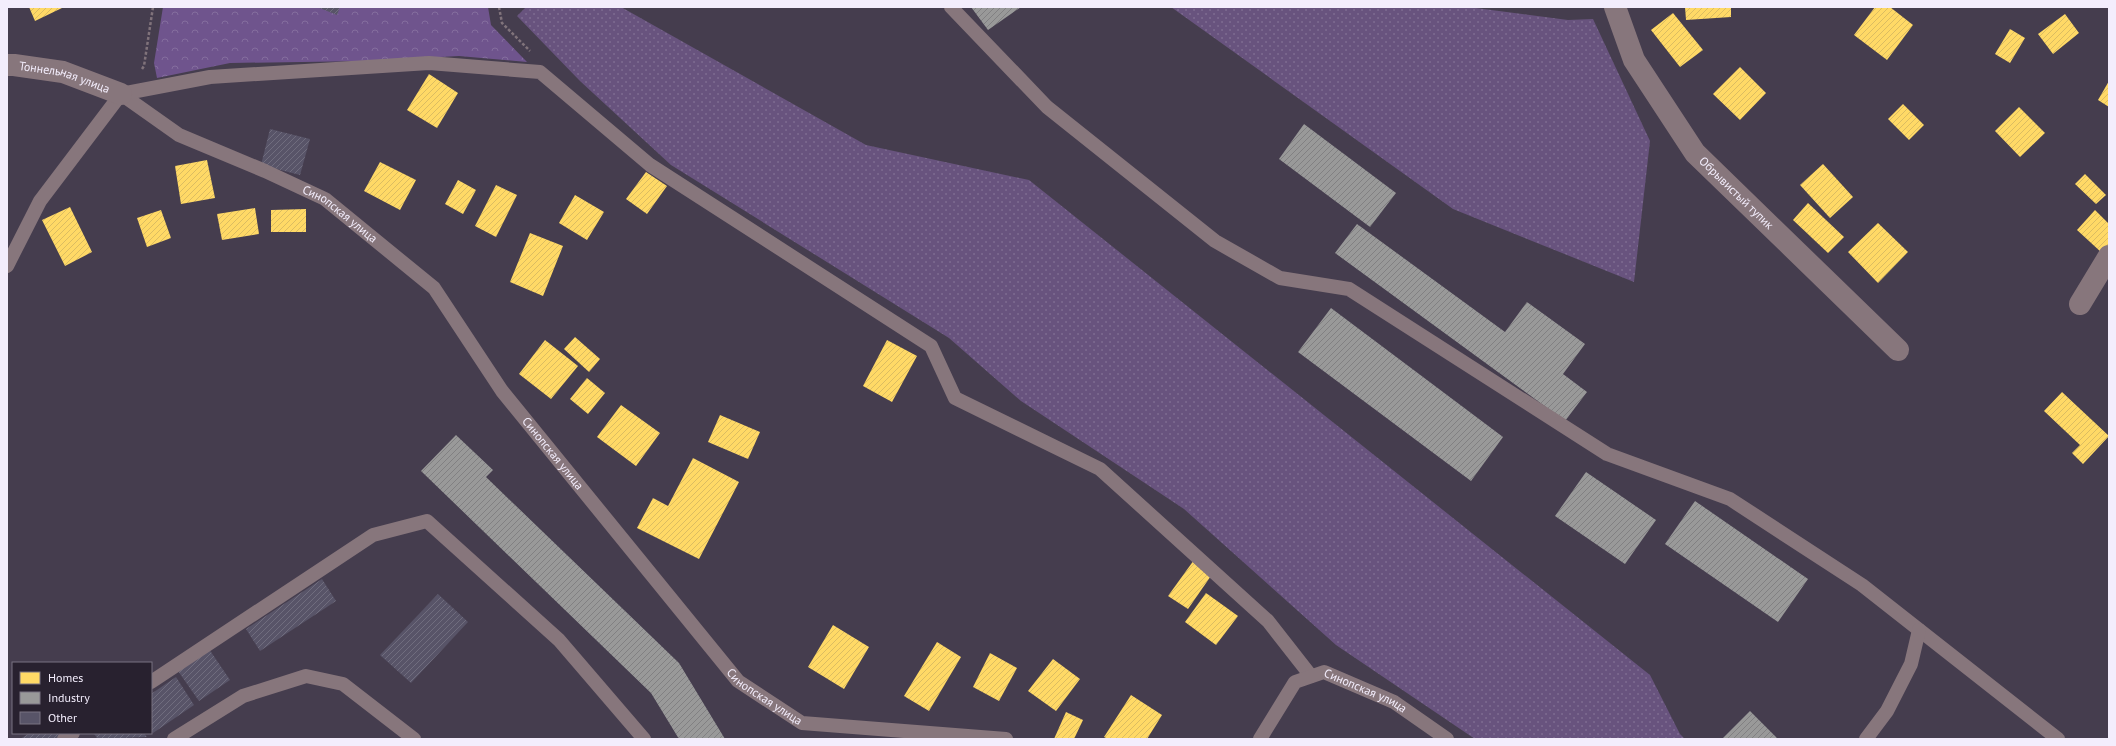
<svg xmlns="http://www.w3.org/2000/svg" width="2116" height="746" font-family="'PT Sans',sans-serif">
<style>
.green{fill:url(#green-dots)}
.forest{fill:url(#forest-crowns)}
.homes{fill:url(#homes-hatch)}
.industry{fill:url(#industry-hatch)}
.building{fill:url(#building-hatch)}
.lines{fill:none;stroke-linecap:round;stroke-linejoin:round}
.path{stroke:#80737b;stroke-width:2.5;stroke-dasharray:3 2;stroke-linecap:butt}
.lane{stroke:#87767c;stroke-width:14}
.street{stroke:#87767c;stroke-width:22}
.labels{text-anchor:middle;stroke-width:4;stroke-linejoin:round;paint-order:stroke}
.street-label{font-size:12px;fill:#f3edfc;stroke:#28212f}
</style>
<defs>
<pattern id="green-dots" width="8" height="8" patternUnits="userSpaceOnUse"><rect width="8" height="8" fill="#68537e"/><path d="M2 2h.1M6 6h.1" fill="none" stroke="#7e6c91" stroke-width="1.8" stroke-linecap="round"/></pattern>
<pattern id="forest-crowns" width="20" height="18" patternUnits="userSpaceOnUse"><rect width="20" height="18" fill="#6f548d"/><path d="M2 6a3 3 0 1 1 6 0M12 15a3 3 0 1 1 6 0" fill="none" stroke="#846d9e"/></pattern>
<pattern id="homes-hatch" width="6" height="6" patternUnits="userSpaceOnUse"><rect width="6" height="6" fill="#ffd966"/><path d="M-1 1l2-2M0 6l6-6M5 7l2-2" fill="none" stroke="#dbbc61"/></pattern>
<pattern id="industry-hatch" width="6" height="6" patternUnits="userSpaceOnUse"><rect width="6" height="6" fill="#999"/><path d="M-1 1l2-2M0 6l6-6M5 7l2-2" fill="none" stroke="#818082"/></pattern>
<pattern id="building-hatch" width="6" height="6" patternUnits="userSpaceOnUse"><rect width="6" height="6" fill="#585468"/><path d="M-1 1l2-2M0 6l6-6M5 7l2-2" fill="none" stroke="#706d7e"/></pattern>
</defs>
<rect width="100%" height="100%" fill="#453d4e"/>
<g class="green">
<polygon points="526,7 621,7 866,145 1029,180 1650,675 1680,734 1685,739 1475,739 1336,645 1184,509 1021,401 949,338 671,165 580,81 517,16"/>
<polygon points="1171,7 1468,7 1568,20 1593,19 1650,141 1634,282 1453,209"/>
</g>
<polygon class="forest" points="163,7 488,7 491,25 527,62 459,56 365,61 230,63 157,78 154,63"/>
<g class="homes">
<polygon points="29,7 64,7 35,21"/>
<polygon points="1685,7 1731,7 1731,17 1686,20"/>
<polygon points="1875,7 1890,7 1913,25 1887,60 1854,35"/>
<polygon points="1673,13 1703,50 1680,67 1651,30"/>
<polygon points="2065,14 2079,33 2053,54 2038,34"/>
<polygon points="2010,29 2025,38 2010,63 1995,54"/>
<polygon points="1740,67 1766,93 1740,120 1713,94"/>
<polygon points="429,74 458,93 437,128 407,110"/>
<polygon points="2109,81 2109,107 2098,100"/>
<polygon points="1903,104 1924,125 1909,140 1888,119"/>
<polygon points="2019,107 2045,133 2020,157 1995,131"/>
<polygon points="207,160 215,198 181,204 175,166"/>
<polygon points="380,162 416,180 400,210 364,191"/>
<polygon points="1823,164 1853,197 1830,218 1800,185"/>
<polygon points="646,172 667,186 647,214 626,199"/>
<polygon points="2085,174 2106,195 2096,204 2075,184"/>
<polygon points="458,180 476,190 463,214 445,204"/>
<polygon points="496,185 517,195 496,237 475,226"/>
<polygon points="575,195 604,212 587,240 559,223"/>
<polygon points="1808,203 1844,237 1828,253 1793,220"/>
<polygon points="70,207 92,252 65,266 42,220"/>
<polygon points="255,208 259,234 222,240 217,214"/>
<polygon points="306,209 306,232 271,232 271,210"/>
<polygon points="161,210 171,238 147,247 137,218"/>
<polygon points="2095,210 2109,224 2109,246 2102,253 2077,230"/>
<polygon points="1878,223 1908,252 1878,283 1848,252"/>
<polygon points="530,233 563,246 543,296 510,282"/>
<polygon points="575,337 600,359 589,372 564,349"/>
<polygon points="545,340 578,366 551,399 519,374"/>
<polygon points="887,340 917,356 892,402 863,386"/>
<polygon points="587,378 605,393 588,414 570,399"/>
<polygon points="2062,392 2109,436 2083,464 2072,453 2080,445 2044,411"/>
<polygon points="621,405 660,433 636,466 597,437"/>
<polygon points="720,415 760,432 748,459 708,442"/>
<polygon points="693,458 739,482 699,559 637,528 653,498 668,506"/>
<polygon points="1194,560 1213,573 1188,609 1168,596"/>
<polygon points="1206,593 1238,616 1216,645 1185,622"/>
<polygon points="833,625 869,647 844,689 808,667"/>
<polygon points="937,642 961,657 929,711 904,696"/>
<polygon points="990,653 1017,668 999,701 973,687"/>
<polygon points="1053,659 1080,679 1056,711 1028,691"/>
<polygon points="1131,695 1162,715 1147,739 1108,739 1104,737"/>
<polygon points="1066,712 1083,720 1074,739 1054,739"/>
</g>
<g class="industry">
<polygon points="971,7 1021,7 988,30"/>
<polygon points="1304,124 1396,193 1370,227 1279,159"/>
<polygon points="1357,224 1505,332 1527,302 1585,344 1563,374 1587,392 1565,421 1335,253"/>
<polygon points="1331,308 1503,437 1471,481 1298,352"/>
<polygon points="456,435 493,470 486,477 679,663 725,739 679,739 651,693 421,471"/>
<polygon points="1586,472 1656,520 1625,564 1555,516"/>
<polygon points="1695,501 1808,579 1778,622 1665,544"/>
<polygon points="1750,711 1778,739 1722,739"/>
</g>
<g class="building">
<polygon points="317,7 340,7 337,15"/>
<polygon points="270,129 310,139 300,175 261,165"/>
<polygon points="322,579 336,601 260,651 246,629"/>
<polygon points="438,594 468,622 411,683 380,655"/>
<polygon points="209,649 230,680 199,701 178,671"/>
<polygon points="176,677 194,705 153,733 151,730 151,694"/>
<polygon points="30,733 69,733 59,739 20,739"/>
<polygon points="96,733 144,733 147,737 98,739 94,734"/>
</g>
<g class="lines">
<g class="path">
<polyline points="499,7 502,23 530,51"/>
<polyline points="142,69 144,66 153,7"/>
</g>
<g class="lane">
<polyline points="951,7 1047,107 1215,241 1280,278 1349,289 1607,454 1730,499 1862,585 2058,739"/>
<path id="s1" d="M121,94L179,135L265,171L325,199L434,288L502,391L738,681L802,723L1006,739"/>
<polyline points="7,266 40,201 121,94 210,77 429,63 540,72 650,165 931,346 955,398 1100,469 1268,621 1311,676"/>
<polyline points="151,682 373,535 427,521 559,640 644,739"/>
<polyline points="64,739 73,733"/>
<polyline points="174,739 243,696 306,676 343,684 414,739"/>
<path id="s2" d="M1260,739L1295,682L1324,672L1394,702L1447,739"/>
<polyline points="1866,739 1887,711 1911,664 1919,630"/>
</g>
<g class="street">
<path id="s3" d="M1615,7L1634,60L1695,153L1898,350"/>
<path id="s4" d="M7,65H14L63,72L121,94"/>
<polyline points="2080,304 2109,256"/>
</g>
</g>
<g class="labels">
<g class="street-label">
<text dy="4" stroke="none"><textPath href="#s4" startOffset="59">Тоннельная улица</textPath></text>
<text dy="4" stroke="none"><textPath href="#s3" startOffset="225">Обрывистый тупик</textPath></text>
<text dy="4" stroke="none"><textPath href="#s1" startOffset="251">Синопская улица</textPath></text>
<text dy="4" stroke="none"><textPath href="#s1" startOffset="575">Синопская улица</textPath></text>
<text dy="4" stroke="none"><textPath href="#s2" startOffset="143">Синопская улица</textPath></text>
<text dy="4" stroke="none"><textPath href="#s1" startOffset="899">Синопская улица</textPath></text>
</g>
</g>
<rect width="2116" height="746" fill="none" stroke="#f3edfc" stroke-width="16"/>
<rect x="12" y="662" width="140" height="72" fill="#28212f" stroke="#797381"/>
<rect x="20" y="672" width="20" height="12" fill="#ffd966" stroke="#797381"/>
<text x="48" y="682" font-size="12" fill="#f3edfc">Homes</text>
<rect x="20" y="692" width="20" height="12" fill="#999999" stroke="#797381"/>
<text x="48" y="702" font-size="12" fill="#f3edfc">Industry</text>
<rect x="20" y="712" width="20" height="12" fill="#585468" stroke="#797381"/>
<text x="48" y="722" font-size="12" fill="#f3edfc">Other</text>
</svg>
